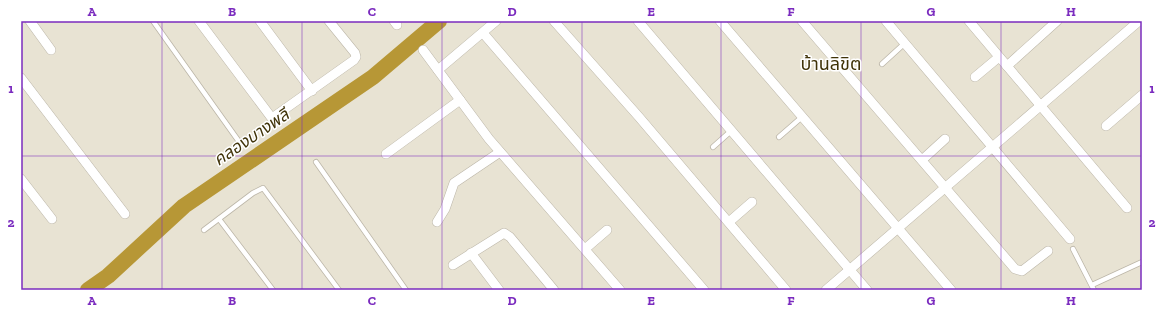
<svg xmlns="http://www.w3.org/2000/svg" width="1163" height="311" font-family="'Zilla Slab','Noto Sans Thai',serif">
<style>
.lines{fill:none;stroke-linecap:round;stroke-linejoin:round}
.river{stroke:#b79736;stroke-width:16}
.service-casing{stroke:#bcb6a8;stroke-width:6}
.minor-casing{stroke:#bcb6a8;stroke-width:10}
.service{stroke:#fff;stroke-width:4.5}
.minor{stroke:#fff;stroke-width:9}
.grid{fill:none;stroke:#7b2cbf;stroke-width:1;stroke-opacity:0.55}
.labels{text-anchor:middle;stroke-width:3;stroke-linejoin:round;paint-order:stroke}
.water-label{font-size:17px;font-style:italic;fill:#41340a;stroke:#fff}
.quarter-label{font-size:18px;fill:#3f3207;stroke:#fff}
.neatline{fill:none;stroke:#7b2cbf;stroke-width:1.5}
.grid-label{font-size:13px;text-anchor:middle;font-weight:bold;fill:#7b2cbf}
</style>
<rect width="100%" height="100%" fill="#e8e3d3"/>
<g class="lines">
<polyline class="river" points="88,290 108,276 184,206 373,77 439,21"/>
<defs>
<g id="service">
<polyline points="153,21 240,143"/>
<polyline points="882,64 905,43"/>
<polyline points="779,137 802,117"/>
<polyline points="713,147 731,131"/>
<polyline points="316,162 406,290"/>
<polyline points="219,219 273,290"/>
<polyline points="204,230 253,193 263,188 339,290"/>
<polyline points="1073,249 1094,290"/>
<polyline points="1092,285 1142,262"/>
</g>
<g id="minor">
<polyline points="30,21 51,50"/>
<polyline points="199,21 271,117 275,116 354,60 356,57 355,53 329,21"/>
<polyline points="260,21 312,91"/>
<polyline points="394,21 397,25"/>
<polyline points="554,21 639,117 786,290"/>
<polyline points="638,21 867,290"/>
<polyline points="720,21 951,290"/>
<polyline points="802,21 1015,269 1022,271 1048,251"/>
<polyline points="886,21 1070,239"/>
<polyline points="969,21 1127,208"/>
<polyline points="483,33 704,290"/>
<polyline points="423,50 489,139 620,290"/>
<polyline points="1007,66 1057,21"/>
<polyline points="438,70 496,21"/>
<polyline points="975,77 999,57"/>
<polyline points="21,78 125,214"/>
<polyline points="1106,126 1142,95"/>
<polyline points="386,154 460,100"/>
<polyline points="922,160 945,139"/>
<polyline points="21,179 52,219"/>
<polyline points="437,222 445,209 454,183 500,152"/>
<polyline points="729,222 752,202"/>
<polyline points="585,249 607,230"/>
<polyline points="471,253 499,290"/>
<polyline points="453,265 504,233 510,237 554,290"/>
<polyline points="826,290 1139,21"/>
</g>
</defs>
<use href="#service" class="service-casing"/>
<use href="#minor" class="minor-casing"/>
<use href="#service" class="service"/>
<use href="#minor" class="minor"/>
</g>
<path class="grid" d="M162,21V290M302,21V290M442,21V290M582,21V290M721,21V290M861,21V290M1001,21V290M21,156H1142"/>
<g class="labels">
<g class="water-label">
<text transform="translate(251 137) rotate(-34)" y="6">คลองบางพลี</text>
</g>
<g class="quarter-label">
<text x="831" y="70">บ้านลิขิต</text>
</g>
</g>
<rect width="1163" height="311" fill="none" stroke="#ffffff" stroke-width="44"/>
<rect x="22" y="22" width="1119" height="267" class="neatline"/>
<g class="grid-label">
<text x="92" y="16">A</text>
<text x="232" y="16">B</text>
<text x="372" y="16">C</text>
<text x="512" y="16">D</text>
<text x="651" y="16">E</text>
<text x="791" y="16">F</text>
<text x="931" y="16">G</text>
<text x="1071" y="16">H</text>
<text x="11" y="93">1</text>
<text x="1152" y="93">1</text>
<text x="11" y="227">2</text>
<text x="1152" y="227">2</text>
<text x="92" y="305">A</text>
<text x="232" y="305">B</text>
<text x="372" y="305">C</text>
<text x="512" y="305">D</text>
<text x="651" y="305">E</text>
<text x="791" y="305">F</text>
<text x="931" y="305">G</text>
<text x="1071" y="305">H</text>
</g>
</svg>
